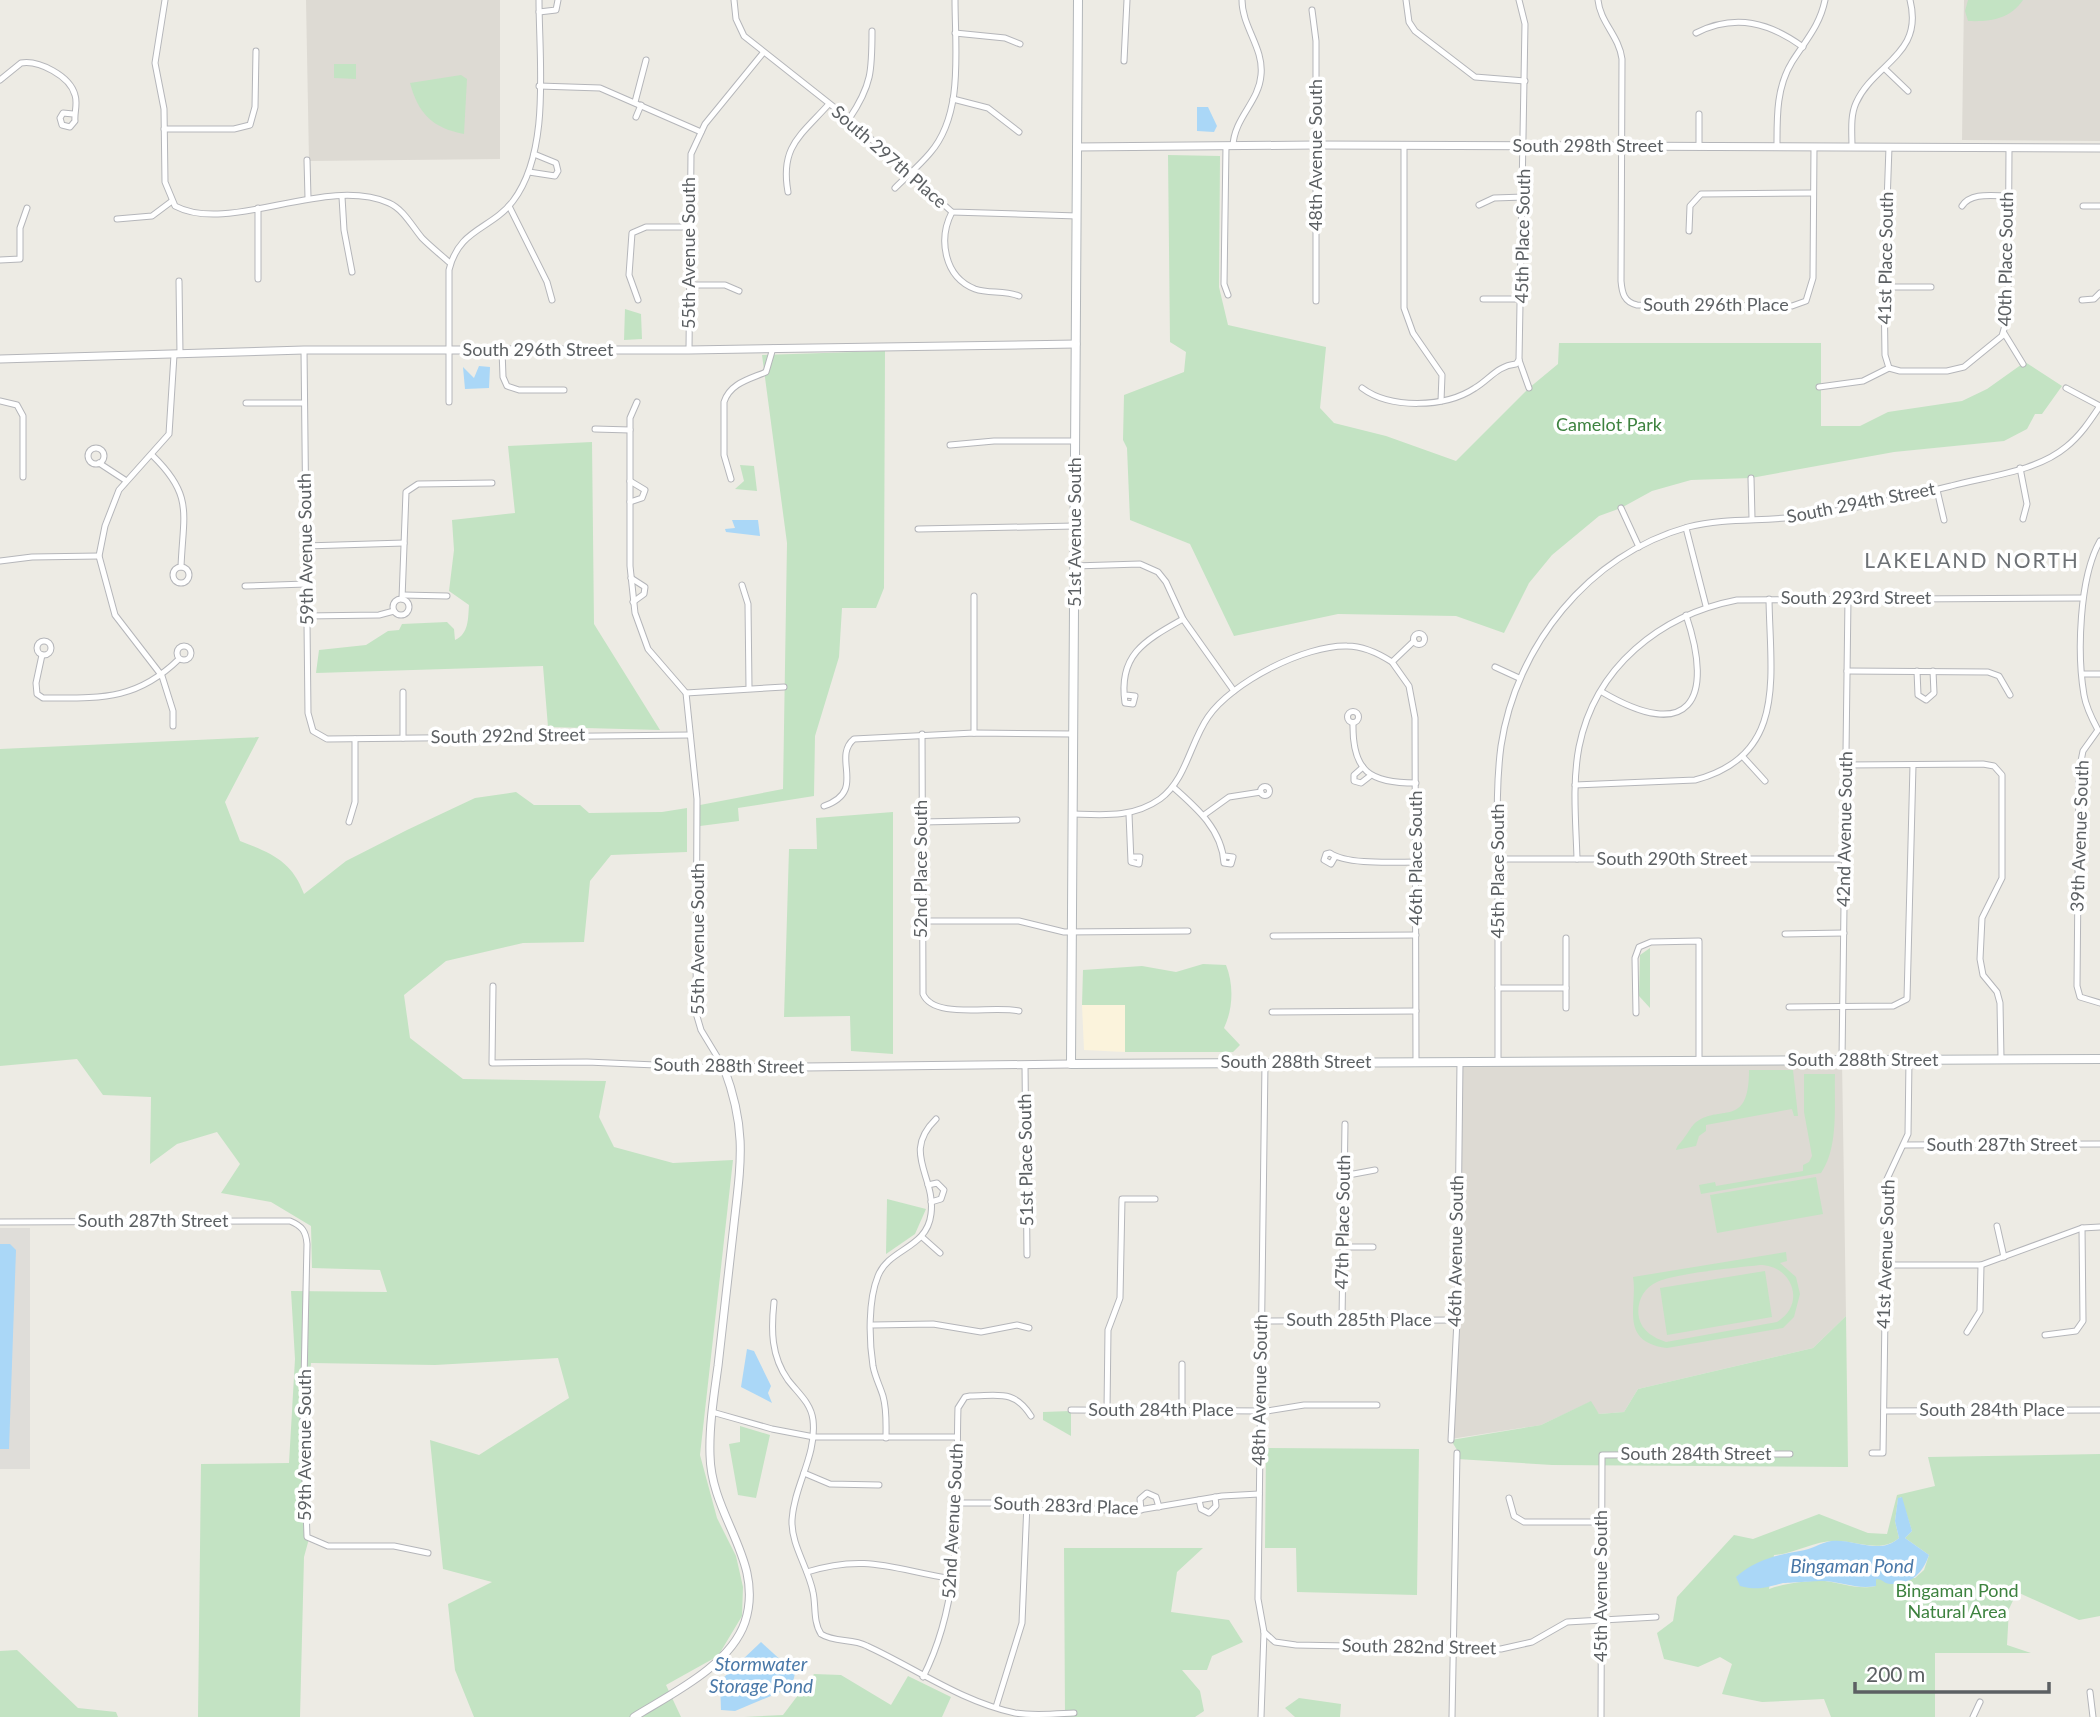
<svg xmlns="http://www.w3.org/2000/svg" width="2100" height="1717" font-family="Lato,sans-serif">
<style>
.commercial{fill:#fbf3dc}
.industrial{fill:#dfddd9}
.education{fill:#dddad3}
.green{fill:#c3e3c3;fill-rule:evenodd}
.water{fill:#aad7f7}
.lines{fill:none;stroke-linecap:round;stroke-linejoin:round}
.minor-casing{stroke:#b5b6ba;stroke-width:7}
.tertiary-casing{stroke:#b5b6ba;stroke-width:9}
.secondary-casing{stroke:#b3b7ba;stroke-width:10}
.minor{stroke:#fff;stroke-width:5}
.tertiary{stroke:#fff;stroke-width:7}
.secondary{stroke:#fff;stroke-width:8}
.labels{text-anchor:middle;stroke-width:7;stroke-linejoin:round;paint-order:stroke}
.street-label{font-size:18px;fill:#5c6063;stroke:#fff}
.park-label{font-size:18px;fill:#3d823f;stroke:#fff}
.water-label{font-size:19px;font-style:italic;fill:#4978a8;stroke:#fff}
.quarter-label{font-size:21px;letter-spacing:2px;fill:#6d7175;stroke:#fff}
</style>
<rect width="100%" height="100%" fill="#edebe4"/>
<polygon class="commercial" points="1082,1005 1126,1005 1125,1052 1084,1050"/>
<rect class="industrial" x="0" y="1228" width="30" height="241"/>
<g class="education">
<polygon points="306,0 500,0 500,159 309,161"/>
<polygon points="1964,0 2100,0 2100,141 1962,140"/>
<polygon points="1842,1060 1846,1316 1813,1348 1638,1389 1624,1412 1599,1414 1590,1402 1541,1425 1451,1439 1457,1320 1460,1061"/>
</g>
<g class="green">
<path d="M1968,0H2023C2010,19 1990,22 1968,21L1965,11Z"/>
<polygon points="334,64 356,64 356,79 334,78"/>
<path d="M461,75L467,79L464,134C432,128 418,113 410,83Z"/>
<polygon points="1168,155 1220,156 1219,287 1228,325 1326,347 1320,408 1334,423 1386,436 1456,461 1529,388 1558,364 1559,343 1821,343 1821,426 1860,426 1888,412 1962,401 1987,389 2025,362 2062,386 2042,414 2035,414 2027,429 2004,441 1894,452 1751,478 1691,480 1652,491 1621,508 1599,516 1552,555 1529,583 1504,633 1456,616 1338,614 1234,636 1190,544 1130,520 1127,448 1123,440 1124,395 1184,372 1186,352 1170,342"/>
<polygon points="625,309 641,314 642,339 624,340"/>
<polygon points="885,351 884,588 876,608 842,608 839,657 815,736 814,796 738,808 739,821 700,826 700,805 783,789 787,543 762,355"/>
<path d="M592,442L594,624L660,730L548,727L543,666L316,673L319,650L366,645L388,631L399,630L402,624L447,622L454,629L455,640C469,634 468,618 469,605L449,591L454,550L452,520L515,513L508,446Z"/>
<polygon points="740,465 754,466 757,491 735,489 744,481"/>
<path d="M259,737L225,802L240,841C271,853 292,861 304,894L346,861L407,830L475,798L516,792L534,805H580L589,813L662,812L687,808V852L611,855L590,881L584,942L523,943L446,961L404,995L410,1038L463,1079L606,1081L599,1117L614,1147L673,1163L733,1160L700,1455L717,1518L736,1556L743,1587L742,1616L718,1656L666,1685L681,1717H474L455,1670L448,1604L492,1582L443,1569L430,1440L479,1455L569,1398L558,1358L435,1365L311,1363L305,1420L310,1535L304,1557L300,1717H198L201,1464L289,1463L295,1359L291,1291L387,1292L380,1270L312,1268L311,1226L271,1202L221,1193L240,1164L217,1132L177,1144L150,1164L151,1097L103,1095L77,1059L0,1066V749Z"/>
<polygon points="893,812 893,1054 851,1051 850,1016 784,1017 789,849 817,849 816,818"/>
<polygon points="1650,948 1650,1008 1639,996 1640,955"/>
<path d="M1203,964L1226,965C1234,985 1233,1009 1224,1028L1240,1045L1233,1052H1125V1005H1082L1083,970L1142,966L1176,972Z"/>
<path d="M1749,1070H1793L1798,1116H1794L1792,1109L1706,1125V1131L1699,1136L1696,1146L1676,1150C1677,1145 1681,1143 1684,1138C1688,1133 1690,1128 1694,1124C1719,1102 1749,1131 1749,1070Z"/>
<path d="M1804,1074H1835C1834,1105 1839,1147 1821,1173L1701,1194L1699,1185L1715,1182L1716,1186L1803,1171V1165L1809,1162L1812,1156L1804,1112Z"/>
<polygon points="1816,1177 1823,1214 1717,1233 1710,1195"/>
<polygon points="887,1199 926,1209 915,1234 886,1254"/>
<path d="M1786,1252L1787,1261L1780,1263L1796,1277L1800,1294L1794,1317L1783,1328L1667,1348C1618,1342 1638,1305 1633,1277ZM1760,1265C1792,1265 1807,1304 1777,1322L1666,1342C1654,1338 1642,1331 1639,1318C1636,1303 1643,1288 1657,1282C1677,1273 1735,1268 1760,1265Z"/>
<polygon points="1765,1271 1772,1317 1667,1335 1660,1288"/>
<polygon points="1846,1316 1848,1467 1552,1465 1457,1459 1457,1450 1451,1440 1541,1425 1591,1401 1599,1414 1624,1412 1638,1389 1813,1348"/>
<polygon points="1071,1411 1071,1436 1043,1420 1043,1412"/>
<polygon points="740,1426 770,1435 756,1498 738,1495 729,1444 740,1442"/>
<polygon points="1266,1448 1419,1449 1417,1595 1297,1592 1296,1548 1265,1548"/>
<path d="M2100,1454V1616L2079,1620L2017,1592L2009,1609L2007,1645L2031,1653H1935V1717H1831L1824,1699L1762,1702L1722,1694L1732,1664L1720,1657L1698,1667L1664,1659L1657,1633L1673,1621L1677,1597L1734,1535L1753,1539L1819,1514L1868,1533L1887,1534L1897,1495L1935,1486L1928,1457ZM1901,1497L1912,1531L1905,1538L1929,1555L1924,1570L1915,1578L1875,1579L1876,1586C1857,1590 1843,1583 1825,1581C1810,1580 1782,1584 1769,1589L1774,1555C1794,1554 1814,1541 1834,1541C1856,1540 1881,1554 1899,1538L1895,1521L1898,1499Z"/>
<polygon points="1064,1548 1203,1548 1177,1572 1171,1612 1229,1620 1243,1642 1212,1656 1207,1670 1182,1670 1200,1691 1204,1711 1195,1717 1065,1717"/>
<polygon points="17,1650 78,1708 116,1712 118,1717 0,1717 0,1651"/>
<polygon points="814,1674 841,1675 891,1705 908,1676 951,1697 942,1717 744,1717 783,1715"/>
<polygon points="1299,1698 1341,1704 1340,1717 1295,1717 1285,1708"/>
</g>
<g class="water">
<polygon points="1197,107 1208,107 1217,126 1214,132 1197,131"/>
<polygon points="479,366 490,367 489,388 465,389 463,367 474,378"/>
<polygon points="732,520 758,520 760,536 726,532 725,529 735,528"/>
<polygon points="0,1244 10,1244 16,1250 9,1449 0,1449"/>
<polygon points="747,1349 754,1351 771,1386 768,1393 772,1403 741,1387"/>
<path d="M1902,1497L1912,1531L1905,1538L1929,1555C1923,1572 1912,1585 1891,1584C1884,1584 1883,1579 1876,1579V1586C1856,1590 1841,1581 1822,1581C1816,1581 1787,1583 1783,1583C1767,1587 1758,1591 1740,1586L1736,1577C1755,1560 1776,1555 1800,1551C1810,1550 1820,1543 1831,1541C1853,1538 1880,1556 1899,1538L1895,1521L1898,1498Z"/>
<polygon points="761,1642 795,1673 792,1687 735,1711 721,1710 720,1681"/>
</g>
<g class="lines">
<defs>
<g id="minor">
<path d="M165,0L155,63L164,109L165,182L175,206C230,235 325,175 389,203C403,209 412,226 422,238C431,247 441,255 450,263"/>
<polyline points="734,0 736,19 744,36 849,119 952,212 1077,216"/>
<polyline points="1406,0 1409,22 1415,31 1475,77 1525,81"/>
<polyline points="1519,0 1525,24 1519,360 1529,388"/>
<path d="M1598,0C1600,22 1619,36 1622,59L1621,281C1622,293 1624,302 1637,305L1792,306L1806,301L1813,278L1814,147"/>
<polyline points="1312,10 1316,41 1316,301"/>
<polyline points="539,12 556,10 558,0"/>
<polyline points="955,33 1005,38 1020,44"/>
<path d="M1696,33C1736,13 1770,23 1803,47"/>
<polyline points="1124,61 1127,0"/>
<polyline points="1885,69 1908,91"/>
<path d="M0,80L21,63C39,60 70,76 75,95C78,104 74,113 75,121L70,127L62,125L60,118L63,113L73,114"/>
<polyline points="539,86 600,88 701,132"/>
<polyline points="953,99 988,108 1019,132"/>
<polyline points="635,102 646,60"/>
<polyline points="636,117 641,105"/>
<path d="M849,119C872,85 872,70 872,31"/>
<polyline points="164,129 234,129 250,125 255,107 256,51"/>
<polyline points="1404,145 1404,308 1413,333 1442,375 1441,401"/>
<polyline points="1226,146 1224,284 1228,295"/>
<path d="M1233,146C1234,118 1259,102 1261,75C1264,48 1242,27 1242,0"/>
<polyline points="1699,147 1699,114"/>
<path d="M1777,147C1777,118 1776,88 1792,62C1806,40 1820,25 1825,0"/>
<path d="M1852,147C1852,133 1850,116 1856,103C1874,63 1924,55 1910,0"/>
<polyline points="1889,147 1884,287 1885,355 1889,368"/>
<polyline points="307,160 308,198"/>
<polyline points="529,172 555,176 558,171 556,163 534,154"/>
<path d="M895,188C906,177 919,166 930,153C964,114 955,49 955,0"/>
<path d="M788,192C780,147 800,136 828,105"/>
<polyline points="342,197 344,230 352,272"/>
<polyline points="1479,205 1494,198 1524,197"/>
<polyline points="509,206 547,282 552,300"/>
<path d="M1962,206C1971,192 1993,196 2008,196"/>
<polyline points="2083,206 2100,206"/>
<path d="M952,212C938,239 944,277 975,289C989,294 1004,290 1019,296"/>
<polyline points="117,219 152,216 172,201"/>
<polyline points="1689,231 1690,206 1701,194 1813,193"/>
<polyline points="0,260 20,259 20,228 27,208"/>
<polyline points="258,279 258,208"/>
<polyline points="179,281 180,354"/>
<polyline points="689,285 725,285 739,291"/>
<polyline points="1884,287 1931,287"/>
<polyline points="1483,299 1521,299"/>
<polyline points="638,300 629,275 632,233 646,227 688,227"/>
<polyline points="2082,300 2094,299 2100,293"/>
<polyline points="2004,333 2023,364"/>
<polyline points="304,350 308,713 313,731 327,739 690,735"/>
<polyline points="502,350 503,377 507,386 519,390 564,390"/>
<polyline points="689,350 691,154 705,124 763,53"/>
<polyline points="1819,387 1863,381 1889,368 1900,371 1947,371 1964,367 2002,336 2008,315 2009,148"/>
<path d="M1362,388C1390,409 1445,408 1475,388C1490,379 1497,366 1516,364L1519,360"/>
<polyline points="2066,388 2100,406"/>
<polyline points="0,401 17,405 23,416 23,477"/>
<path d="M449,402V270C459,228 491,230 513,201C551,151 539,60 539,0"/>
<polyline points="637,402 630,418 630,566 635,613 648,649 686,693 697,799 696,1013 701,1030 724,1068"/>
<polyline points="246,403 304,403"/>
<polyline points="595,429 630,430"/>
<polyline points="950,445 994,441 1076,441"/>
<circle cx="96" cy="456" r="8"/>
<path d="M153,456C194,496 183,514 181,567"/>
<polyline points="99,463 125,480"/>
<polyline points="2020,468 2027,504 2023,519"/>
<polyline points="1751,478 1752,518"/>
<path d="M731,479L724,455V402C730,383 750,379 766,372L773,348"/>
<polyline points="1937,490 1944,520"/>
<polyline points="630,502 642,498 645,490 630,481"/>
<polyline points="1621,508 1639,547"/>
<polyline points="1686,528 1706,606"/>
<polyline points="918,529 1075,526"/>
<path d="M2100,541C2079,578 2077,654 2084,695C2086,707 2092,719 2098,730L2083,751L2079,771L2077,986L2080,997L2100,1003"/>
<polyline points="305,546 404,543"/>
<polyline points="0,561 32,557 99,556"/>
<polyline points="1074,566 1140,564 1158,572 1166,582 1183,619 1234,691"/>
<circle cx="181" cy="575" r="8"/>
<polyline points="631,578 645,587 644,594 633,602"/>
<polyline points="742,585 748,604 749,688"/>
<polyline points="245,586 306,584"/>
<polyline points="403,595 447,596"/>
<polyline points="402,599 406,492 418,484 492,483"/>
<circle cx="401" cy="607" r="8"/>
<polyline points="306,616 379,615 394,611"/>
<circle cx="1419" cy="639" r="5.5"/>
<circle cx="44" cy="648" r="7"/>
<circle cx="184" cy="653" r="7"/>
<path d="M42,655L36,683L37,694L43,698C100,698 136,701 179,659"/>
<polyline points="1392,662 1409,686 1415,718 1416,1062"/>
<polyline points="1495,667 1519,678"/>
<polyline points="1847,671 1988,672 1999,676 2010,695"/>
<polyline points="1917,671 1918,695 1926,700 1934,693 1933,671"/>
<polyline points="2082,674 2100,674"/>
<polyline points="403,692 403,738"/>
<path d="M1602,692C1689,743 1715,701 1686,615"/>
<polyline points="686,693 784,687"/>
<path d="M1126,695L1135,696L1133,704L1125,703C1118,655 1144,641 1183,619"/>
<circle cx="1353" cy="717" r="5.5"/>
<path d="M1353,723C1352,772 1370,783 1416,783"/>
<polyline points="173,726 173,711 162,676 115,615 99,556 105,526 119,490 169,434 174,355"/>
<polyline points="974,733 974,596"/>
<path d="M922,734L923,994C934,1020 993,1005 1019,1011"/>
<polyline points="1744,758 1765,781"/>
<polyline points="1846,765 1983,764 1994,766 2002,775 2002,878 1982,918 1980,959 1983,975 1997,992 2000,1003 2001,1058"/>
<polyline points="1363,767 1354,775 1354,781 1361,783 1370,776"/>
<path d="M1575,785L1695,780C1788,756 1770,675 1769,599"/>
<circle cx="1265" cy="791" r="4.5"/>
<path d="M1173,787C1197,808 1222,830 1224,863L1231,864L1233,857L1225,856"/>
<path d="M824,806C868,791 831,758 854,739L974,733L1073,734"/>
<path d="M1073,814C1104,815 1133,818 1160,799C1186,780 1190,743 1208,717C1232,682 1305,645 1347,646C1363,646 1378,653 1392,662L1414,641"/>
<polyline points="1129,814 1131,862 1139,864 1140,857 1133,857"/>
<polyline points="1204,815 1229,797 1261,792"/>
<polyline points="349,822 355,802 355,739"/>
<polyline points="922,822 1017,820"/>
<path d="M1335,857L1331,864L1324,860L1326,854L1330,853C1347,865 1394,862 1416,862"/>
<polyline points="1498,859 1845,859"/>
<path d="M1577,859C1576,823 1572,784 1579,747C1595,667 1660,615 1737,600L2082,598"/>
<polyline points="921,921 1019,921 1064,932 1188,931"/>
<polyline points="1785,934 1844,933"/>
<polyline points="1273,936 1416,935"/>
<polyline points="1566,938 1566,1008"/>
<polyline points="493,986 492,1063 587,1062 724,1068"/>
<polyline points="1498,988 1566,988"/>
<polyline points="1789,1007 1893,1006 1907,999 1913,765"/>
<polyline points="1272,1012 1416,1011"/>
<polyline points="1636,1013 1635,958 1639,947 1651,942 1699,941 1699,1061"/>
<polyline points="1842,1060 1848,598"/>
<path d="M1498,1061C1498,1002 1498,944 1498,885C1498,839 1495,791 1501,746C1516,646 1588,555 1688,527C1727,517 1765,522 1804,516C1853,509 1903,498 1951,486C1987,476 2036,472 2066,447C2080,436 2090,421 2100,406"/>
<polyline points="1025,1065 1027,1255"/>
<polyline points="1904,1145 2100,1144"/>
<polyline points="1343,1176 1375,1170"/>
<polyline points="928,1185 937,1183 944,1190 941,1199 931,1202"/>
<path d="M0,1222L290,1221C302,1226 306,1231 307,1244L303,1425L307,1537L328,1546H394L428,1553"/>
<polyline points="1997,1226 2004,1257"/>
<polyline points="922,1237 940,1253"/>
<polyline points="1343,1247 1373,1247"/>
<polyline points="1888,1265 1981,1265 2082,1228 2100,1227"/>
<path d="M774,1302C771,1330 771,1356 788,1380C798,1393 811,1403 813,1420C817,1456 794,1485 792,1520C791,1545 808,1567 813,1592C816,1605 813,1622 821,1634C835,1643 852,1638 867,1646C915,1668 962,1702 1015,1713C1034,1716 1054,1714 1074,1713"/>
<polyline points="1342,1320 1345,1124"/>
<polyline points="1261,1321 1457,1320"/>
<polyline points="873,1325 933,1324 981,1332 1017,1325 1029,1328"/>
<polyline points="1967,1332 1980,1311 1981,1265"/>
<polyline points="2045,1335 2076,1331 2083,1321 2082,1228"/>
<polyline points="1182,1364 1182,1410"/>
<polyline points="1071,1410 1267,1411 1304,1405 1377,1405"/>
<polyline points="1107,1410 1108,1330 1120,1298 1122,1199 1155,1199"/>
<polyline points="1884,1411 2100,1410"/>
<polyline points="712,1412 772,1429 814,1437 957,1437"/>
<path d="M886,1438C886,1424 887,1410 883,1396C880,1386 875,1377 873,1366C869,1340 868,1300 878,1276C889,1248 927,1249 931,1214C936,1176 901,1153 936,1119"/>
<polyline points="1451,1440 1457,1320 1460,1062"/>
<polyline points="1872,1453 1883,1453 1887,1179 1908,1134 1909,1060"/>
<polyline points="804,1473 830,1484 879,1485"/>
<polyline points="1509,1498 1514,1516 1524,1522 1601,1522"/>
<polyline points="1199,1500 1201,1509 1209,1513 1216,1506 1215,1497"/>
<polyline points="957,1503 1027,1503 1127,1512 1222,1496 1259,1494"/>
<polyline points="1141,1510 1140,1499 1147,1493 1156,1497 1159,1507"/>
<path d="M807,1572C867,1553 895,1570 953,1579"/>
<polyline points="1264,1632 1275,1642 1296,1645 1501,1649 1532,1642 1567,1622 1656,1617"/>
<path d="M923,1677C966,1593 955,1499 958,1408L965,1397L970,1396C998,1396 1014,1389 1031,1416"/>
<polyline points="2090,1692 2093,1717"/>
<polyline points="996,1707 1022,1623 1027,1503"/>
<polyline points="1261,1717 1264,1632 1258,1599 1265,1063"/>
<polyline points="1452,1717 1457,1453"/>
<polyline points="1601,1717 1602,1455 1790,1454"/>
<polyline points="1973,1717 1980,1702"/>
</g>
<g id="tertiary">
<polyline points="1077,147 1316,145 2100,148"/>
<polyline points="0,359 304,350 689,350 1076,344"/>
<path d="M634,1717C671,1694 730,1666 745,1622C765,1561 711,1517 710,1455C709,1426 714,1395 718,1366C723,1319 729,1271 734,1224C741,1162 747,1129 724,1068L1071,1064"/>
</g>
<polyline id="secondary" points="1078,0 1071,1064 2100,1059"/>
</defs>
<use href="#minor" class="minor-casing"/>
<use href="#tertiary" class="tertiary-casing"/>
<use href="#secondary" class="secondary-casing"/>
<use href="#minor" class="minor"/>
<use href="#tertiary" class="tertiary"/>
<use href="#secondary" class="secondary"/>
</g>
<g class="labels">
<g class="street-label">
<text x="1588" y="152">South 298th Street</text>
<text transform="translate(1316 155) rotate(-90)" y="6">48th Avenue South</text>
<text transform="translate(889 157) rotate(41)" y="6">South 297th Place</text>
<text transform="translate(1523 236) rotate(-89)" y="6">45th Place South</text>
<text transform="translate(689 253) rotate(-90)" y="6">55th Avenue South</text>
<text transform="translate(1886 258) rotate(-89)" y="6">41st Place South</text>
<text transform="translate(2006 259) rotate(-89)" y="6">40th Place South</text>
<text x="1716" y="311">South 296th Place</text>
<text x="538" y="356">South 296th Street</text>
<text transform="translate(1861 503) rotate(-11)" y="6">South 294th Street</text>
<text transform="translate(1075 532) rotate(-90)" y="6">51st Avenue South</text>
<text transform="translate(306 549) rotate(-91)" y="6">59th Avenue South</text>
<text x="1856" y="604">South 293rd Street</text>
<text transform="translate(508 736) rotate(-1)" y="6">South 292nd Street</text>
<text transform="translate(1845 829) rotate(-89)" y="6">42nd Avenue South</text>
<text transform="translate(2080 836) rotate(-88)" y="6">39th Avenue South</text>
<text transform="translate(1416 858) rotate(-90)" y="6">46th Place South</text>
<text x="1672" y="865">South 290th Street</text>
<text transform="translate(921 869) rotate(-90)" y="6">52nd Place South</text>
<text transform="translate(1498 871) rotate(-90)" y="6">45th Place South</text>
<text transform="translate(698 939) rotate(-90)" y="6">55th Avenue South</text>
<text x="1863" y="1066">South 288th Street</text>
<text x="1296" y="1068">South 288th Street</text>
<text transform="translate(729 1066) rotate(1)" y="6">South 288th Street</text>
<text x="2002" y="1151">South 287th Street</text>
<text transform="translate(1026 1160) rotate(-91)" y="6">51st Place South</text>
<text x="153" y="1227">South 287th Street</text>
<text transform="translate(1343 1222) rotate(-89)" y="6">47th Place South</text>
<text transform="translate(1456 1251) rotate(-89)" y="6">46th Avenue South</text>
<text transform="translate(1886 1254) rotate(-88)" y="6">41st Avenue South</text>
<text x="1359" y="1326">South 285th Place</text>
<text transform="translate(1260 1390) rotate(-89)" y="6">48th Avenue South</text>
<text x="1161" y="1416">South 284th Place</text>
<text x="1992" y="1416">South 284th Place</text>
<text transform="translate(305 1445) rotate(-90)" y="6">59th Avenue South</text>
<text x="1696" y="1460">South 284th Street</text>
<text transform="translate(1066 1506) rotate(2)" y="6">South 283rd Place</text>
<text transform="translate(953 1521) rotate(-87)" y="6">52nd Avenue South</text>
<text transform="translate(1601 1586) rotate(-90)" y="6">45th Avenue South</text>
<text transform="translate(1419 1647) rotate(1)" y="6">South 282nd Street</text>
</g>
<g class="park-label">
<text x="1609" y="431">Camelot Park</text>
<text x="1957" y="1597">Bingaman Pond<tspan x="1957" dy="21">Natural Area</tspan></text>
</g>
<g class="water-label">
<text x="1852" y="1573">Bingaman Pond</text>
<text x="761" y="1671">Stormwater<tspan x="761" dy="22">Storage Pond</tspan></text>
</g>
<g class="quarter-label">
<text x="1972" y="568">LAKELAND NORTH</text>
</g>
</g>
<path d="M1855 1682v10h194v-10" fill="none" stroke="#5c6063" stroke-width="3.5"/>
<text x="1866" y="1682" font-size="21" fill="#5c6063" stroke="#ffffff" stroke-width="5" paint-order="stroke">200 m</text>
</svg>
